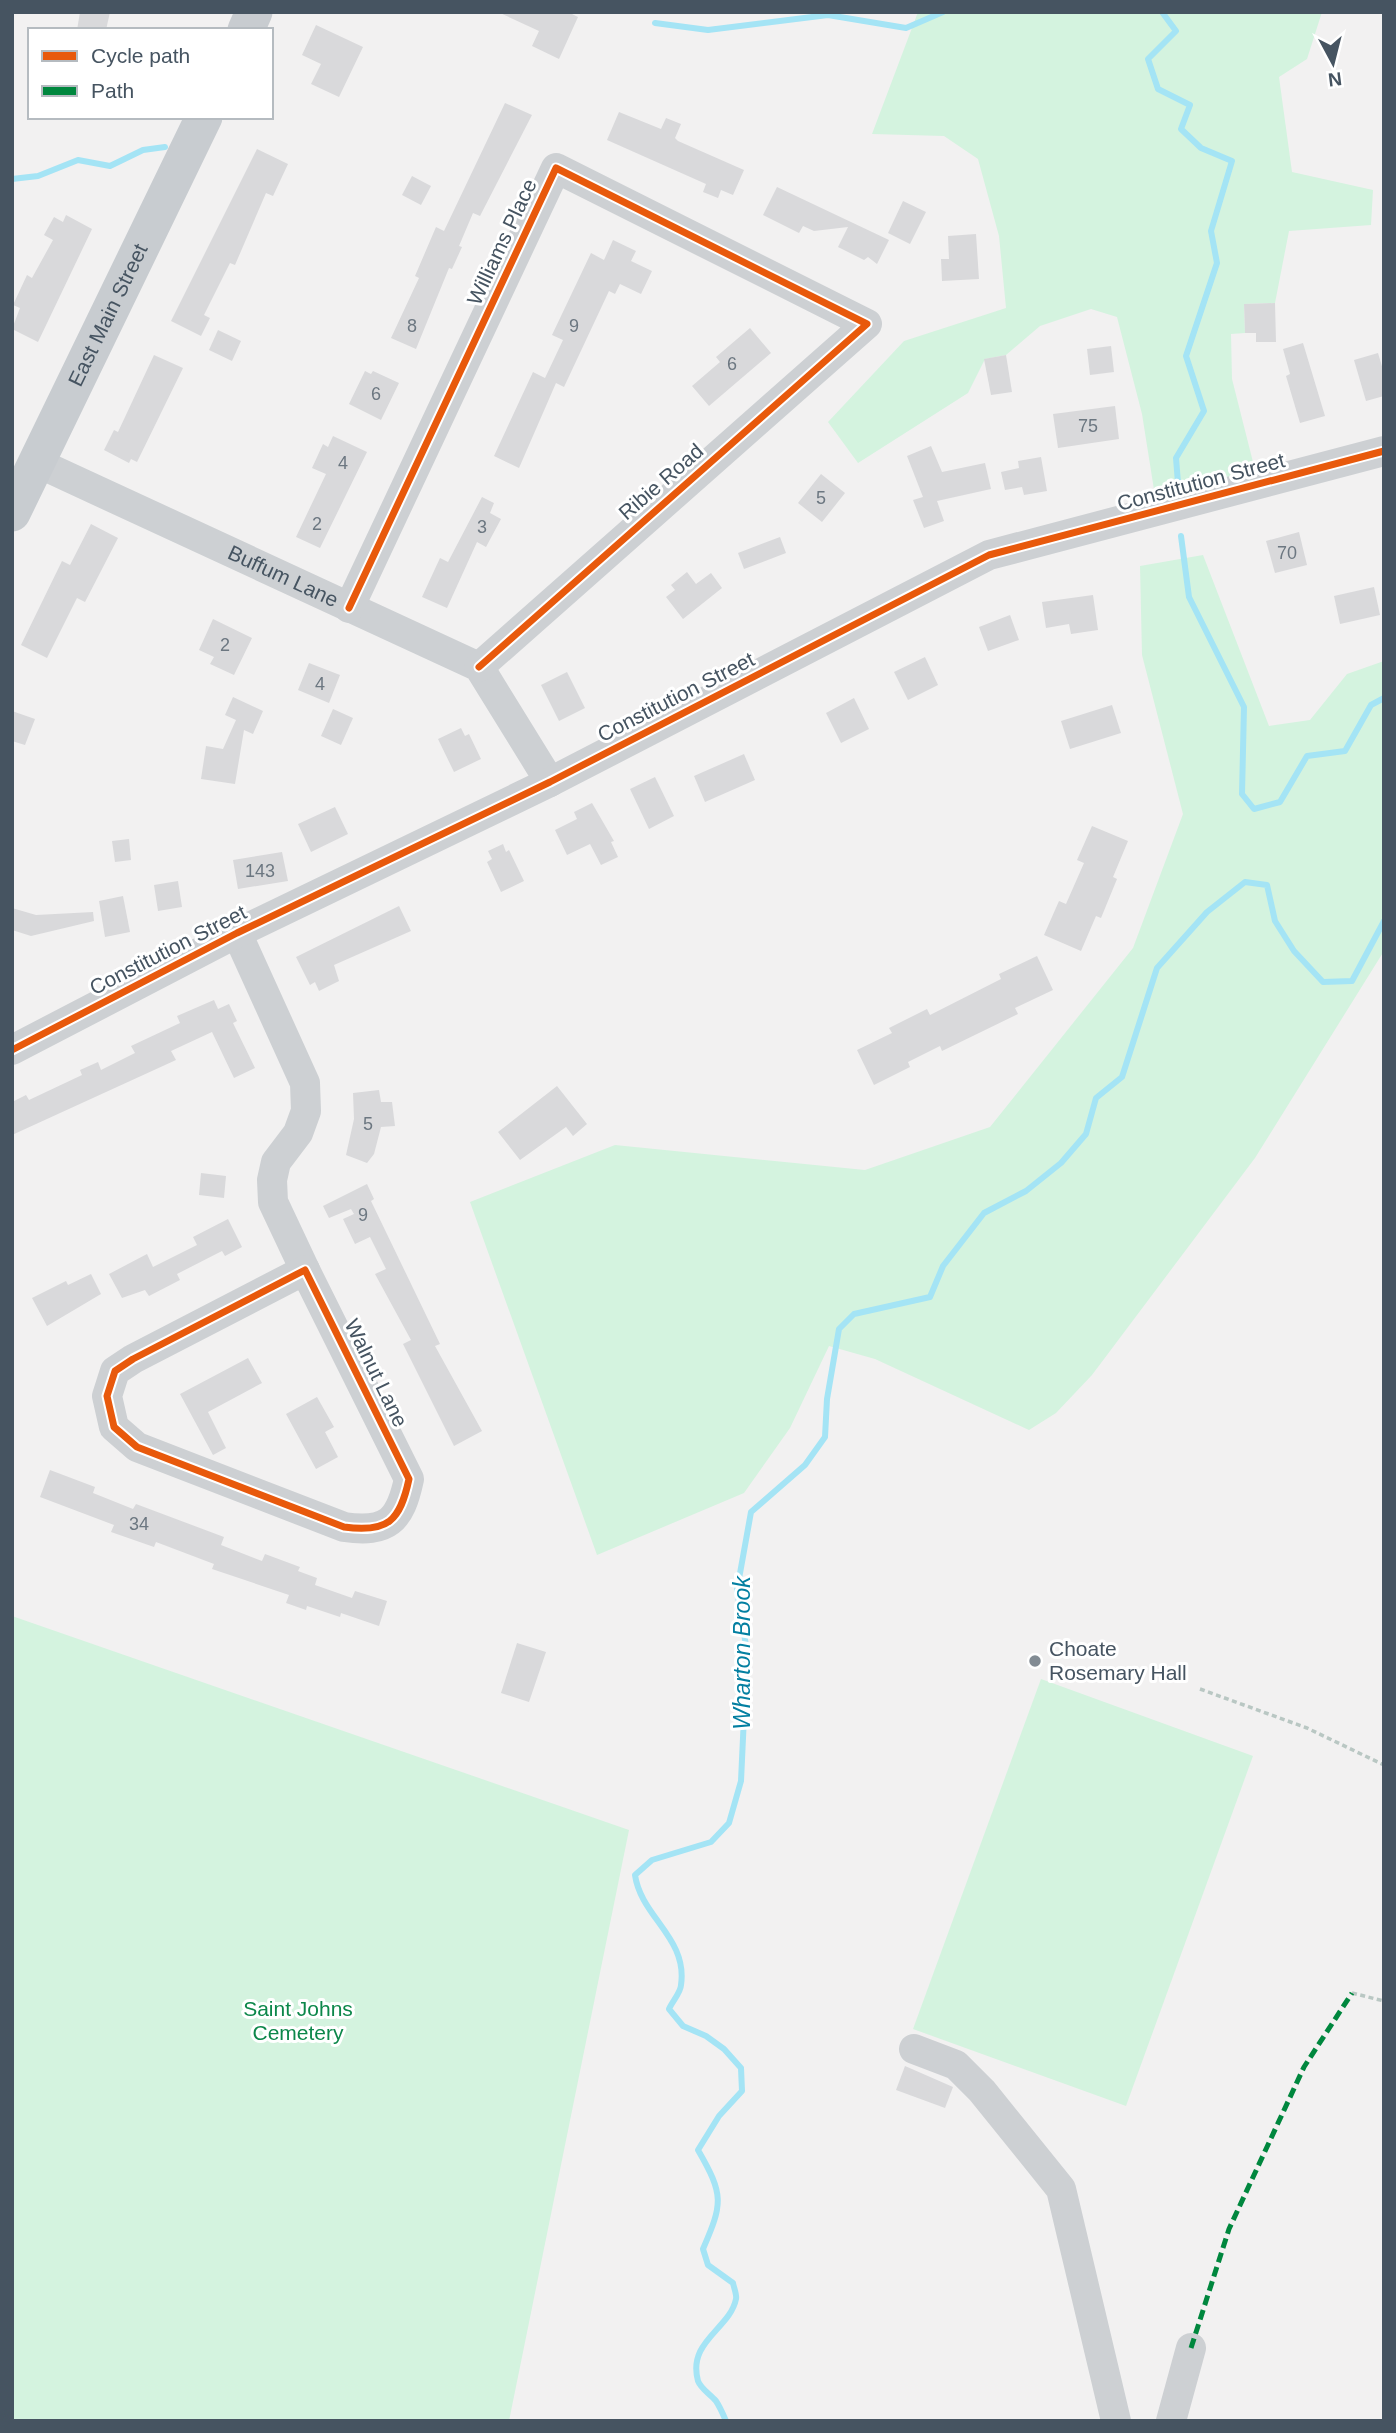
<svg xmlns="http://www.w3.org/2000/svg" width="1396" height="2433" font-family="Helvetica,sans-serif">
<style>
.green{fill:#d4f3df}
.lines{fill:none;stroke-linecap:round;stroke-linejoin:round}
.stream{stroke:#a4e4f5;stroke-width:6}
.building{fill:#d9d9db}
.path{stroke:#b9c7c3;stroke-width:3.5;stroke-dasharray:5 3.5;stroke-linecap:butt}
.minor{stroke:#cdd0d3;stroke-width:30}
.major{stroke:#c8ccd0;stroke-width:37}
.quiet{stroke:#00873e;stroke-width:5;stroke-dasharray:10 5;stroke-linecap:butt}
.cycleway-casing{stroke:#fff;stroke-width:11}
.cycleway{stroke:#e8590c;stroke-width:7}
.poi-dot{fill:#828b93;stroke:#fff;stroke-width:2.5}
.labels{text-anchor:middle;stroke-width:6;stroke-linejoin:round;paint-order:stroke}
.number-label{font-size:18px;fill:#6c7781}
.street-label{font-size:21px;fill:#465461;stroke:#fff}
.poi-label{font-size:21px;fill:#465461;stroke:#fff;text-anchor:start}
.park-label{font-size:21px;fill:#0c874a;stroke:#fff}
.water-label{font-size:23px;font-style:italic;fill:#037fa1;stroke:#fff}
</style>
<rect width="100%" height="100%" fill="#f2f1f1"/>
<g class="green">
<polygon points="918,12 1322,12 1307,59 1279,77 1292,172 1373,190 1371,225 1289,231 1275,303 1244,304 1245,333 1231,334 1232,379 1255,470 1155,496 1142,414 1117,317 1091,309 1040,326 1006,355 985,359 968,393 858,463 828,422 904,341 1006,308 999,236 978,159 944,136 872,134"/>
<polygon points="1203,555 1269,726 1310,720 1347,674 1384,661 1384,951 1255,1158 1092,1375 1056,1413 1029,1430 875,1359 829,1346 790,1428 744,1493 597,1555 470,1202 615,1145 865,1170 990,1127 1133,948 1183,814 1142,655 1140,566"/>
<polygon points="12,1616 629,1830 509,2421 12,2421"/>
<polygon points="1041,1679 1253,1756 1126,2106 913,2029"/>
</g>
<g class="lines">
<g class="stream">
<polyline points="1162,12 1176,31 1148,59 1158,89 1190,105 1181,129 1201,148 1232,161 1211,231 1217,263 1186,356 1204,411 1176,458 1178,483"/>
<polyline points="655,23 708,30 828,15 906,28 943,12"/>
<polyline points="12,179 38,176 78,160 110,166 143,150 165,147"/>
<polyline points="1181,536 1189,597 1244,707 1242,794 1254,809 1280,802 1307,756 1345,751 1371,705 1384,698"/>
<path d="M726,2421C723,2414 720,2407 716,2401C710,2394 701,2389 698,2381C687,2341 730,2329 736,2299C737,2295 734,2288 733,2283L708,2265L703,2249C723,2203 724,2195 698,2150L719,2116L742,2091L741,2068L724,2049L706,2036L683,2026L669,2009C672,2002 681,1992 681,1985C688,1938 641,1917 635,1875L652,1860L711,1842L729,1823L741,1781L747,1652L737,1590L751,1512L805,1465L825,1437L827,1399L839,1329L854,1314L930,1297L943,1266L984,1213L1026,1191L1061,1163L1086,1134L1096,1098L1122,1077L1157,968L1207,912L1245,882L1267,885L1275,921L1294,951L1323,982L1352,981L1384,921"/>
</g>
</g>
<g class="building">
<polygon points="80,12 110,12 106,30 77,30"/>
<polygon points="498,12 568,12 578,17 559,59 532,46 539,31"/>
<polygon points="316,25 363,47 339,97 311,84 321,64 302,55"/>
<polygon points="505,103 532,115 480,216 473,213 459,246 462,247 452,269 449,268 416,349 391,338 419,278 415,276 436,227 444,231"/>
<polygon points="619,112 661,129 666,118 681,124 675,138 678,141 744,170 733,195 721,190 718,198 703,192 706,184 607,140"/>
<polygon points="257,149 288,164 273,196 266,193 235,265 230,263 204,315 210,318 201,336 171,321"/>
<polygon points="412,176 431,186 421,205 402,195"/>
<polygon points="777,187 889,240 877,264 868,257 864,260 838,247 848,227 814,231 803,226 799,233 763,215"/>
<polygon points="903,201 926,212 910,244 888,233"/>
<polygon points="66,215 92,229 38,342 12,329 20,308 13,305 27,275 32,278 53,240 44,235 54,217 63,222"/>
<polygon points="976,234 979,279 942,281 941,259 949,259 948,236"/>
<polygon points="613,240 636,251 631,261 652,271 641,294 620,284 615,294 609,291 564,387 556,383 519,468 494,456 533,372 545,378 563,340 552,335 591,253 604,260"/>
<polygon points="1275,303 1276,342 1256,342 1256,333 1245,333 1244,304"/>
<polygon points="750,328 771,353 709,406 692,386 720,362 716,357"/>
<polygon points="218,330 241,341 232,361 209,350"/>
<polygon points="1303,343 1325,416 1300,423 1286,376 1290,374 1283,349"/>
<polygon points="1111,346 1114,372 1090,375 1087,349"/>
<polygon points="1378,353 1384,373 1384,396 1366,401 1354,360"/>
<polygon points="154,355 183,368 137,462 131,459 129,463 104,450 114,430 118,432"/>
<polygon points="1006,355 1012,392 991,395 984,359"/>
<polygon points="365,371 371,374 373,371 399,383 381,420 349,404"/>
<polygon points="1115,406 1119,439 1058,448 1053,414"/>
<polygon points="333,436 367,452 320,548 296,537 326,474 312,468 323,444 328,447"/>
<polygon points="931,446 942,472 985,463 991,489 937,501 944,521 924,528 913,500 923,497 907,456"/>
<polygon points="1041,457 1047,491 1024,495 1022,487 1005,490 1001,472 1019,468 1018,461"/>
<polygon points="821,474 845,493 822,522 798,503"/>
<polygon points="482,497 494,503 490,513 501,519 486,547 477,542 447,608 422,597 440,558 448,562"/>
<polygon points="91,524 118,538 85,602 77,598 47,658 21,645 62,561 70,565"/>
<polygon points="1299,532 1307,565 1275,573 1266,541"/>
<polygon points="780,537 786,553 744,569 738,553"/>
<polygon points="687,572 696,584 711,573 722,588 683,619 666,597 675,590 671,585"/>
<polygon points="1374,587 1380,615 1340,624 1334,596"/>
<polygon points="1093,595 1098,630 1071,634 1069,624 1046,628 1042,602"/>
<polygon points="1010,615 1019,640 988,651 979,627"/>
<polygon points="213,619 252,638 234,675 210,664 214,657 199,650"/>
<polygon points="925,657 938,685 908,700 894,672"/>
<polygon points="309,663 340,675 329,703 298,690"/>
<polygon points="567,672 585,708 559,721 541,685"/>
<polygon points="233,697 263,711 253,734 244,730 235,784 201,779 206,746 223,749 236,720 225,715"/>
<polygon points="854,698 869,729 841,743 826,713"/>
<polygon points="1112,705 1121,733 1070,749 1061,721"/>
<polygon points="333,709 353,718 341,745 321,736"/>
<polygon points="12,711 35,719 25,745 12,741"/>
<polygon points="461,728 465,736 469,734 481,759 454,772 438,739"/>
<polygon points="744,754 755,780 705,802 694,776"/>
<polygon points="655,777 674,816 649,829 630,789"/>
<polygon points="592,803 614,841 611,842 618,857 601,865 590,844 567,855 555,830 577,819 574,812"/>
<polygon points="335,807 348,834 311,852 298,824"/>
<polygon points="1092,826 1128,841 1113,877 1117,879 1101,918 1096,916 1081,951 1044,935 1059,901 1066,904 1084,863 1077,860"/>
<polygon points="129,839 131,860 115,862 112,841"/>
<polygon points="503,844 506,852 509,850 524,881 501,892 487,862 492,859 488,851"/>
<polygon points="282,852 288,881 238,889 233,860"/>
<polygon points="178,881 182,907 158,911 154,885"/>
<polygon points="123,896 130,932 105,937 99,901"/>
<polygon points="399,906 411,931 334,965 339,981 319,991 315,982 310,985 296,957"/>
<polygon points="12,908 36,915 93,912 94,921 31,936 12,930"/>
<polygon points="1037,956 1053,990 1015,1008 1018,1014 942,1051 940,1046 908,1062 910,1067 874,1085 857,1050 892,1033 889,1028 927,1009 930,1015 1001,979 999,974"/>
<polygon points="214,1000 218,1009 229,1004 237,1021 233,1023 255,1068 234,1078 212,1032 171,1051 176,1060 12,1135 12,1102 26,1095 29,1100 82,1075 80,1070 98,1062 101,1070 135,1053 131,1046 180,1023 177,1016"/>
<polygon points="557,1086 587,1124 573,1136 566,1127 520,1160 498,1132"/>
<polygon points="379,1090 381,1102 392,1102 395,1126 381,1127 374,1154 367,1163 346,1155 354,1119 353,1093"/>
<polygon points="201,1173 226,1176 224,1198 199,1195"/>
<polygon points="367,1184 374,1199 371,1201 440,1344 435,1346 482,1431 454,1446 403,1344 411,1340 375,1274 386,1269 370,1237 355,1244 343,1219 354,1214 351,1209 329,1218 323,1206"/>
<polygon points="228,1219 242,1247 225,1256 222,1251 177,1274 180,1280 149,1296 145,1290 122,1298 109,1274 147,1254 153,1267 197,1245 193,1237"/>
<polygon points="91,1274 101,1294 47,1326 32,1298 66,1281 68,1285"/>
<polygon points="248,1358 262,1383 208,1412 226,1448 213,1455 180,1394"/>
<polygon points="317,1397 334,1427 325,1432 338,1457 316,1469 286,1414"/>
<polygon points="50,1470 95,1487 93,1493 133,1509 136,1504 224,1537 221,1545 262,1561 265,1554 300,1567 298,1571 317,1578 315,1585 352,1598 355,1591 387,1601 379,1626 341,1613 340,1617 307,1606 306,1610 286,1603 289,1595 212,1569 214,1564 156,1542 154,1547 111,1532 114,1525 40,1497"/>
<polygon points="517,1643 546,1652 529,1702 501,1693"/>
<polygon points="905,2066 953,2087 945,2108 896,2090"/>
</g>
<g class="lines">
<g class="path">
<polyline points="1200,1689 1307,1728 1384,1765"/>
<polyline points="1352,1993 1384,2001"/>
</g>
<g class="minor">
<path id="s1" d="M38,463L479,667L550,782"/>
<polyline points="349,608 556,168 867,324 479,667"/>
<polyline points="237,933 305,1083 306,1111 298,1133 276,1162 272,1180 273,1202 305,1270"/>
<polyline points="12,1050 237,933 550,782 989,555 1384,451"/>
<path d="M305,1270L409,1479C400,1521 388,1533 344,1527L137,1447L114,1427L107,1396L115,1371L133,1359Z"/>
<polyline points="914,2049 956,2065 982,2091 1061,2189 1116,2421"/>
<polyline points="1171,2421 1191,2348"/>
</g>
<g class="major">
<polyline points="246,30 254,12"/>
<path id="s2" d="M12,513L204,117"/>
</g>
<polyline class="quiet" points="1191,2348 1229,2229 1304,2067 1352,1993"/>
<defs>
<g id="cycleway">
<polyline points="349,608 556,168 867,324 479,667"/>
<polyline points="12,1050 237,933 550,782 989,555 1384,451"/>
<path d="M305,1270L409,1479C400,1521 388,1533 344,1527L137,1447L114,1427L107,1396L115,1371L133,1359Z"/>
</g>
</defs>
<use href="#cycleway" class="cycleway-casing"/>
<use href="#cycleway" class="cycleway"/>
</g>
<circle class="poi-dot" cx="1035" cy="1661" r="7"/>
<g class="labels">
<g class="number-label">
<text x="412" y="332">8</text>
<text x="574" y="332">9</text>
<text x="732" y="370">6</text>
<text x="376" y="400">6</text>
<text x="1088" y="432">75</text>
<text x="343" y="469">4</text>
<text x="821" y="504">5</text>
<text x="317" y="530">2</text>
<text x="482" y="533">3</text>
<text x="1287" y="559">70</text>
<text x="225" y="651">2</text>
<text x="320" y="690">4</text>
<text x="260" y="877">143</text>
<text x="368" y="1130">5</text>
<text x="363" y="1221">9</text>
<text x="139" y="1530">34</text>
</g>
<g class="street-label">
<text transform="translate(502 242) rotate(-65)" y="7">Williams Place</text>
<text dy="7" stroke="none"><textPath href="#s2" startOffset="220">East Main Street</textPath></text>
<text transform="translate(661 482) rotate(-41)" y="7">Ribie Road</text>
<text transform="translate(1201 482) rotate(-15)" y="7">Constitution Street</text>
<text dy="7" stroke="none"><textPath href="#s1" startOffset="270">Buffum Lane</textPath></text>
<text transform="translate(676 697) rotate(-27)" y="7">Constitution Street</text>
<text transform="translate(168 950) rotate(-27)" y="7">Constitution Street</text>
<text transform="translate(376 1373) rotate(64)" y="7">Walnut Lane</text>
</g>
<g class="poi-label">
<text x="1049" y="1656">Choate<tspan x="1049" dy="24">Rosemary Hall</tspan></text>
</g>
<g class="park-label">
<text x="298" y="2016">Saint Johns<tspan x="298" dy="24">Cemetery</tspan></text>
</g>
<g class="water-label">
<text transform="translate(742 1653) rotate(-90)" y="8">Wharton Brook</text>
</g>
</g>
<rect width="1396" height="2433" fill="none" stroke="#465461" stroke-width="28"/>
<rect x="28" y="28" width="245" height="91" fill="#ffffff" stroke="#b5bbc0" stroke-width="2"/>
<rect x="42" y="51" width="35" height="10" fill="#e8590c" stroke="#b5bbc0" stroke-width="2"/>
<text x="91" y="63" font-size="21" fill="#465461">Cycle path</text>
<rect x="42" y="86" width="35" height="10" fill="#00873e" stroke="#b5bbc0" stroke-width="2"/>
<text x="91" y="98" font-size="21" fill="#465461">Path</text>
<g transform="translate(1333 63) rotate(173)" stroke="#ffffff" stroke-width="5" paint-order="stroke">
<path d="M0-5L12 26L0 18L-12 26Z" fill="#465461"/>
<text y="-10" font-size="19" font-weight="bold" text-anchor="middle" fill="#465461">N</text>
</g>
</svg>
